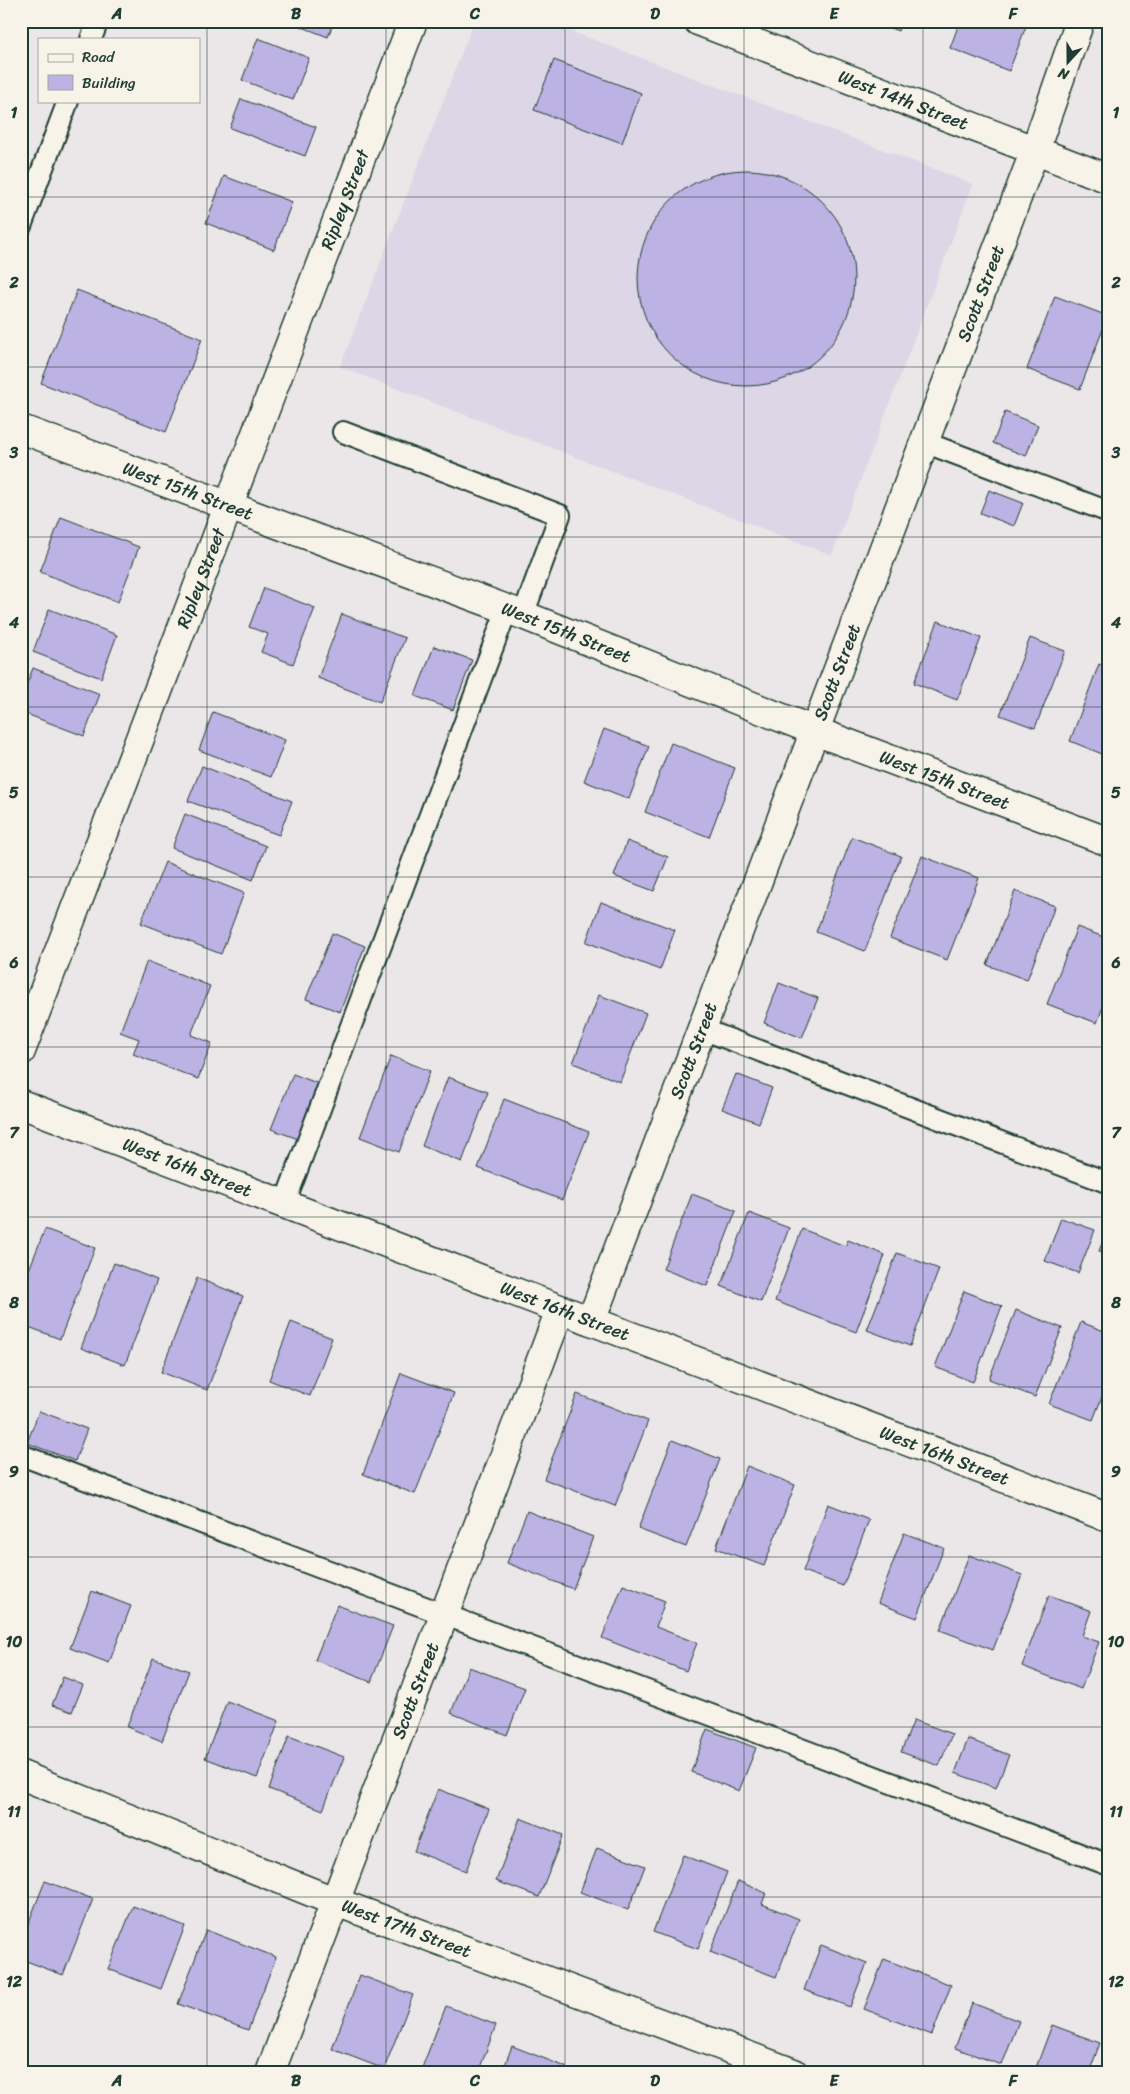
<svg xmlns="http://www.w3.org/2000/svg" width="1130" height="2094" font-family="Sriracha,sans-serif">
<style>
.built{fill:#ddd6e6}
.building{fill:#bcb2e3;stroke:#1f3d34}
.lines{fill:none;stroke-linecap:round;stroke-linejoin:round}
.lane-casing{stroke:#1f3d34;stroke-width:24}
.street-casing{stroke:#1f3d34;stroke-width:31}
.lane{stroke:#f7f3e8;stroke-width:20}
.street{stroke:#f7f3e8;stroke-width:28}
.grid{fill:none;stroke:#1f3d34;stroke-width:1;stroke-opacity:0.55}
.labels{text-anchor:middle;stroke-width:4.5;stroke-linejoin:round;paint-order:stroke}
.street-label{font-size:18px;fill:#1f3d34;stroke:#f7f3e8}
.neatline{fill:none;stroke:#1f3d34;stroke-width:2}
.grid-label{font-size:16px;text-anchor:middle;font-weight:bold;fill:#1f3d34}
</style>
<rect width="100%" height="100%" fill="#ebe6e7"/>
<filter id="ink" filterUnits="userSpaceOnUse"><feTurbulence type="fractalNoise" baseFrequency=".02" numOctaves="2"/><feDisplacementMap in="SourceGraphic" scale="10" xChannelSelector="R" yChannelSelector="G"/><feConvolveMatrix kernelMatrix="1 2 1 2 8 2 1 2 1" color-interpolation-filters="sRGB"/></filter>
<g filter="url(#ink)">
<polygon class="built" points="474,21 544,21 973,184 832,555 340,367"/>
<g class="building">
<polygon points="287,21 334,21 328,37"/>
<polygon points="872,21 902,21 898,31"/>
<polygon points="960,21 1028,21 1009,71 950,48"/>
<polygon points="258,38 309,58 293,100 242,80"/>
<polygon points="554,60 641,93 622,143 534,110"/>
<polygon points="241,99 316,127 305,156 230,128"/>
<circle cx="746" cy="278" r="108"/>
<polygon points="224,176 292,202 274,250 206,223"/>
<polygon points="77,290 202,339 166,432 41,383"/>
<polygon points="1055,296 1108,316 1080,389 1027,369"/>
<polygon points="1005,412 1038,425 1026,456 993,443"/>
<polygon points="989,490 1023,503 1014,526 980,513"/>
<polygon points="61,517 139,547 118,602 40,572"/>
<polygon points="264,588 315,608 293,664 261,652 268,634 249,627"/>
<polygon points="49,609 117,635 101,678 33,652"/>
<polygon points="342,614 405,638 380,702 318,678"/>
<polygon points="938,621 981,638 957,700 914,683"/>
<polygon points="1030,638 1065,651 1035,728 1000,715"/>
<polygon points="434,646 472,660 453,710 415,696"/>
<polygon points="1099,664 1109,668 1109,750 1107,756 1070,741"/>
<polygon points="33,668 100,694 84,736 21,712 21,684 26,686"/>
<polygon points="213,712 285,740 271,777 199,750"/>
<polygon points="604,729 649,746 629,799 584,781"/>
<polygon points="671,743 735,768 709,837 645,812"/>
<polygon points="202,766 292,801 279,835 188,801"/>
<polygon points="185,814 266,846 253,880 172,848"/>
<polygon points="852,837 901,856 865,951 816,932"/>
<polygon points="627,841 668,857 654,891 614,876"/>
<polygon points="922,856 979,878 947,960 890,938"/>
<polygon points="165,862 244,893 221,954 141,923"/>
<polygon points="1015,891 1055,906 1027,980 987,965"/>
<polygon points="601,902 675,930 660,970 586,942"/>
<polygon points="1077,927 1109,939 1109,991 1097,1023 1047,1004"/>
<polygon points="332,933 365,946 340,1012 306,999"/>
<polygon points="147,961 210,986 191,1035 212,1043 198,1079 133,1054 139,1039 120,1032"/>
<polygon points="779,983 818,998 802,1038 764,1023"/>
<polygon points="599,995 646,1013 620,1082 573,1063"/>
<polygon points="391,1056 430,1071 399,1152 360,1137"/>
<polygon points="293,1074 322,1085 301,1140 271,1129"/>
<polygon points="736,1074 772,1088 759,1123 722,1109"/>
<polygon points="448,1077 488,1092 462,1162 422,1146"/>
<polygon points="504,1099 589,1132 562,1200 478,1168"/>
<polygon points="692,1194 736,1211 707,1286 663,1269"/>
<polygon points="749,1213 789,1228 761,1302 721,1286"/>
<polygon points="1061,1218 1095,1230 1078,1273 1045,1261"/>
<polygon points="1109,1225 1109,1255 1099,1251"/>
<polygon points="45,1229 95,1248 60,1339 21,1324 21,1290"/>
<polygon points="802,1229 845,1246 848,1240 885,1255 856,1332 775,1301"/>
<polygon points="897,1253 939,1269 910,1346 867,1330"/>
<polygon points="114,1263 157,1280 125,1365 81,1348"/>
<polygon points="197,1278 243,1296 207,1390 161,1372"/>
<polygon points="964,1291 1002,1306 973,1382 935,1367"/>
<polygon points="1016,1310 1062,1328 1035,1397 989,1379"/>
<polygon points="291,1322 332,1338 310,1396 269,1380"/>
<polygon points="1081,1322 1109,1333 1109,1379 1093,1420 1049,1404"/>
<polygon points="401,1373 454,1393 415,1494 363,1474"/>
<polygon points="577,1394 648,1421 615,1506 544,1479"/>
<polygon points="39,1411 87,1429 75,1461 27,1443"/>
<polygon points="672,1440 720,1459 686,1547 638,1529"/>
<polygon points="747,1466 795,1485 764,1566 716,1548"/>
<polygon points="828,1504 869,1520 843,1586 803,1571"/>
<polygon points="527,1511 593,1537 573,1589 507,1563"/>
<polygon points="904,1533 944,1548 917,1618 878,1603"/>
<polygon points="969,1555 1022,1575 993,1650 940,1630"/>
<polygon points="623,1585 665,1601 656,1627 697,1643 686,1671 602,1638"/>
<polygon points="92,1591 131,1606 109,1663 70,1648"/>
<polygon points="1049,1595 1091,1611 1082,1636 1099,1642 1081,1689 1022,1666"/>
<polygon points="337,1605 393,1626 371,1682 315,1660"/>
<polygon points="153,1658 189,1671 162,1741 127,1727"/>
<polygon points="469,1667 525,1688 507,1735 451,1713"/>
<polygon points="63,1677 83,1685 72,1712 52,1705"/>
<polygon points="227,1701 279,1721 257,1778 205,1758"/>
<polygon points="914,1720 952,1734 939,1766 901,1752"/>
<polygon points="707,1729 756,1748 739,1791 691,1772"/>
<polygon points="289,1736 344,1757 323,1810 269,1789"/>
<polygon points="968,1739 1009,1755 996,1788 955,1773"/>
<polygon points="438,1789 489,1809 466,1871 414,1851"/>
<polygon points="520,1818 563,1835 539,1897 496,1881"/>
<polygon points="597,1848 645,1866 628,1910 580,1892"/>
<polygon points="683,1855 727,1872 698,1949 653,1932"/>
<polygon points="45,1881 93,1899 63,1975 21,1959 21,1942"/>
<polygon points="738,1881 766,1893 762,1904 799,1919 776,1977 710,1952"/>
<polygon points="133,1906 185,1926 161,1989 108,1969"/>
<polygon points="206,1930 276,1957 248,2030 178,2004"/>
<polygon points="821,1945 867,1963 850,2007 804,1990"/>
<polygon points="884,1959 951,1985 932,2035 864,2009"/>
<polygon points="360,1975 413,1995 384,2069 332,2049"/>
<polygon points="972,2003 1019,2021 1002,2065 955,2048"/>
<polygon points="446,2006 496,2025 478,2073 420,2073"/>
<polygon points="1052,2025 1100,2043 1089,2073 1034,2073"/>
<polygon points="512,2046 566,2067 564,2073 502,2073"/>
</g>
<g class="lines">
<defs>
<g id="lane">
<polyline points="91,39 98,21"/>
<polyline points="21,226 68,101"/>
<polyline points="343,432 560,515 523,615"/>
<polyline points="924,442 1109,512"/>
<polyline points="702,1029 1109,1183"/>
<polyline points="284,1205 507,609"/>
<polyline points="21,1455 1109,1865"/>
</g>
<g id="street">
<path id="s1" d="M698,21L1109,179"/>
<path id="s2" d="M21,429L523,615L815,731L1109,842"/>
<path id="s3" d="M21,1051L413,21"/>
<path id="s4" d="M21,1104L1109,1518"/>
<path id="s5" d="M591,1321L1035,150L1080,21"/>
<path id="s6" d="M21,1775L336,1902L794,2073"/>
<path id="s7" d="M270,2073L560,1310"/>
</g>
</defs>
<use href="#lane" class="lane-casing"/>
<use href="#street" class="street-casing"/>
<use href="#lane" class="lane"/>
<use href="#street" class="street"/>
</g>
</g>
<path class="grid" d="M207,21V2073M386,21V2073M565,21V2073M744,21V2073M923,21V2073M21,197H1109M21,367H1109M21,537H1109M21,707H1109M21,877H1109M21,1047H1109M21,1217H1109M21,1387H1109M21,1557H1109M21,1727H1109M21,1897H1109"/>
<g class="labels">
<g class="street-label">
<text dy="6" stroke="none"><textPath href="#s1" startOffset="220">West 14th Street</textPath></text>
<text dy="6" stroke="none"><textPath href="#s3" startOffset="911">Ripley Street</textPath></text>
<text dy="6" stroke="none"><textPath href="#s5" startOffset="1099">Scott Street</textPath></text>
<text dy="6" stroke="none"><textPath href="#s2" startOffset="178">West 15th Street</textPath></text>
<text dy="6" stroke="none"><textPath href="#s3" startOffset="506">Ripley Street</textPath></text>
<text dy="6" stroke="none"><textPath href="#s2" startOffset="582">West 15th Street</textPath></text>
<text dy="6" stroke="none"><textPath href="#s5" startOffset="694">Scott Street</textPath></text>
<text dy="6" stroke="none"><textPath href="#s2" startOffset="988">West 15th Street</textPath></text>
<text dy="6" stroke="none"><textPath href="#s5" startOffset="289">Scott Street</textPath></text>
<text dy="6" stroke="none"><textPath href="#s4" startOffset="178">West 16th Street</textPath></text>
<text dy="6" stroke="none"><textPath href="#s4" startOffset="582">West 16th Street</textPath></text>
<text dy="6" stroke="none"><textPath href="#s4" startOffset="988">West 16th Street</textPath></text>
<text dy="6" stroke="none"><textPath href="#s7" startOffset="409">Scott Street</textPath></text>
<text dy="6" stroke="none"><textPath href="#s6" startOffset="415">West 17th Street</textPath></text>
</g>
</g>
<rect width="1130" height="2094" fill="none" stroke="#f7f3e8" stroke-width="55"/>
<rect x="38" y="38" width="162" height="65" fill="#f7f3e8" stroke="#a1aaa0"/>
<rect x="48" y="54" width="25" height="8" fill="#f7f3e8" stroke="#a1aaa0"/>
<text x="82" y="62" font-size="15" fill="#1f3d34">Road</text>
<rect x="48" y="75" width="25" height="15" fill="#bcb2e3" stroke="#a1aaa0"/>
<text x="82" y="88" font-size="15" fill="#1f3d34">Building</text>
<g transform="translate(1068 62) rotate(201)" stroke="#f7f3e8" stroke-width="4" paint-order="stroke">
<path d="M0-4L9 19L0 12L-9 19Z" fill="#1f3d34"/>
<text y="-8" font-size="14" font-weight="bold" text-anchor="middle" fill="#1f3d34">N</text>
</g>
<rect x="28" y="28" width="1074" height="2038" class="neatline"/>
<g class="grid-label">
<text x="117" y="19">A</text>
<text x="296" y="19">B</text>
<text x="475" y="19">C</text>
<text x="655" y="19">D</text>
<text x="834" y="19">E</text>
<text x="1013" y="19">F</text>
<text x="14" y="118">1</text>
<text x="1116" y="118">1</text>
<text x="14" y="288">2</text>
<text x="1116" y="288">2</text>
<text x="14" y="458">3</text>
<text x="1116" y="458">3</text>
<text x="14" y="628">4</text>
<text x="1116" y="628">4</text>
<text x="14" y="798">5</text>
<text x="1116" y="798">5</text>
<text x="14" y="968">6</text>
<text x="1116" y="968">6</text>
<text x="14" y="1138">7</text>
<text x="1116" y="1138">7</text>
<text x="14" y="1308">8</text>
<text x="1116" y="1308">8</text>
<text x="14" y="1477">9</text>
<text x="1116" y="1477">9</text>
<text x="14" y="1647">10</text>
<text x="1116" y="1647">10</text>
<text x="14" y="1817">11</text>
<text x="1116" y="1817">11</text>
<text x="14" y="1987">12</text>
<text x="1116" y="1987">12</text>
<text x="117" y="2086">A</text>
<text x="296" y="2086">B</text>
<text x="475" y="2086">C</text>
<text x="655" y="2086">D</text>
<text x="834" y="2086">E</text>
<text x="1013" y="2086">F</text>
</g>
</svg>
